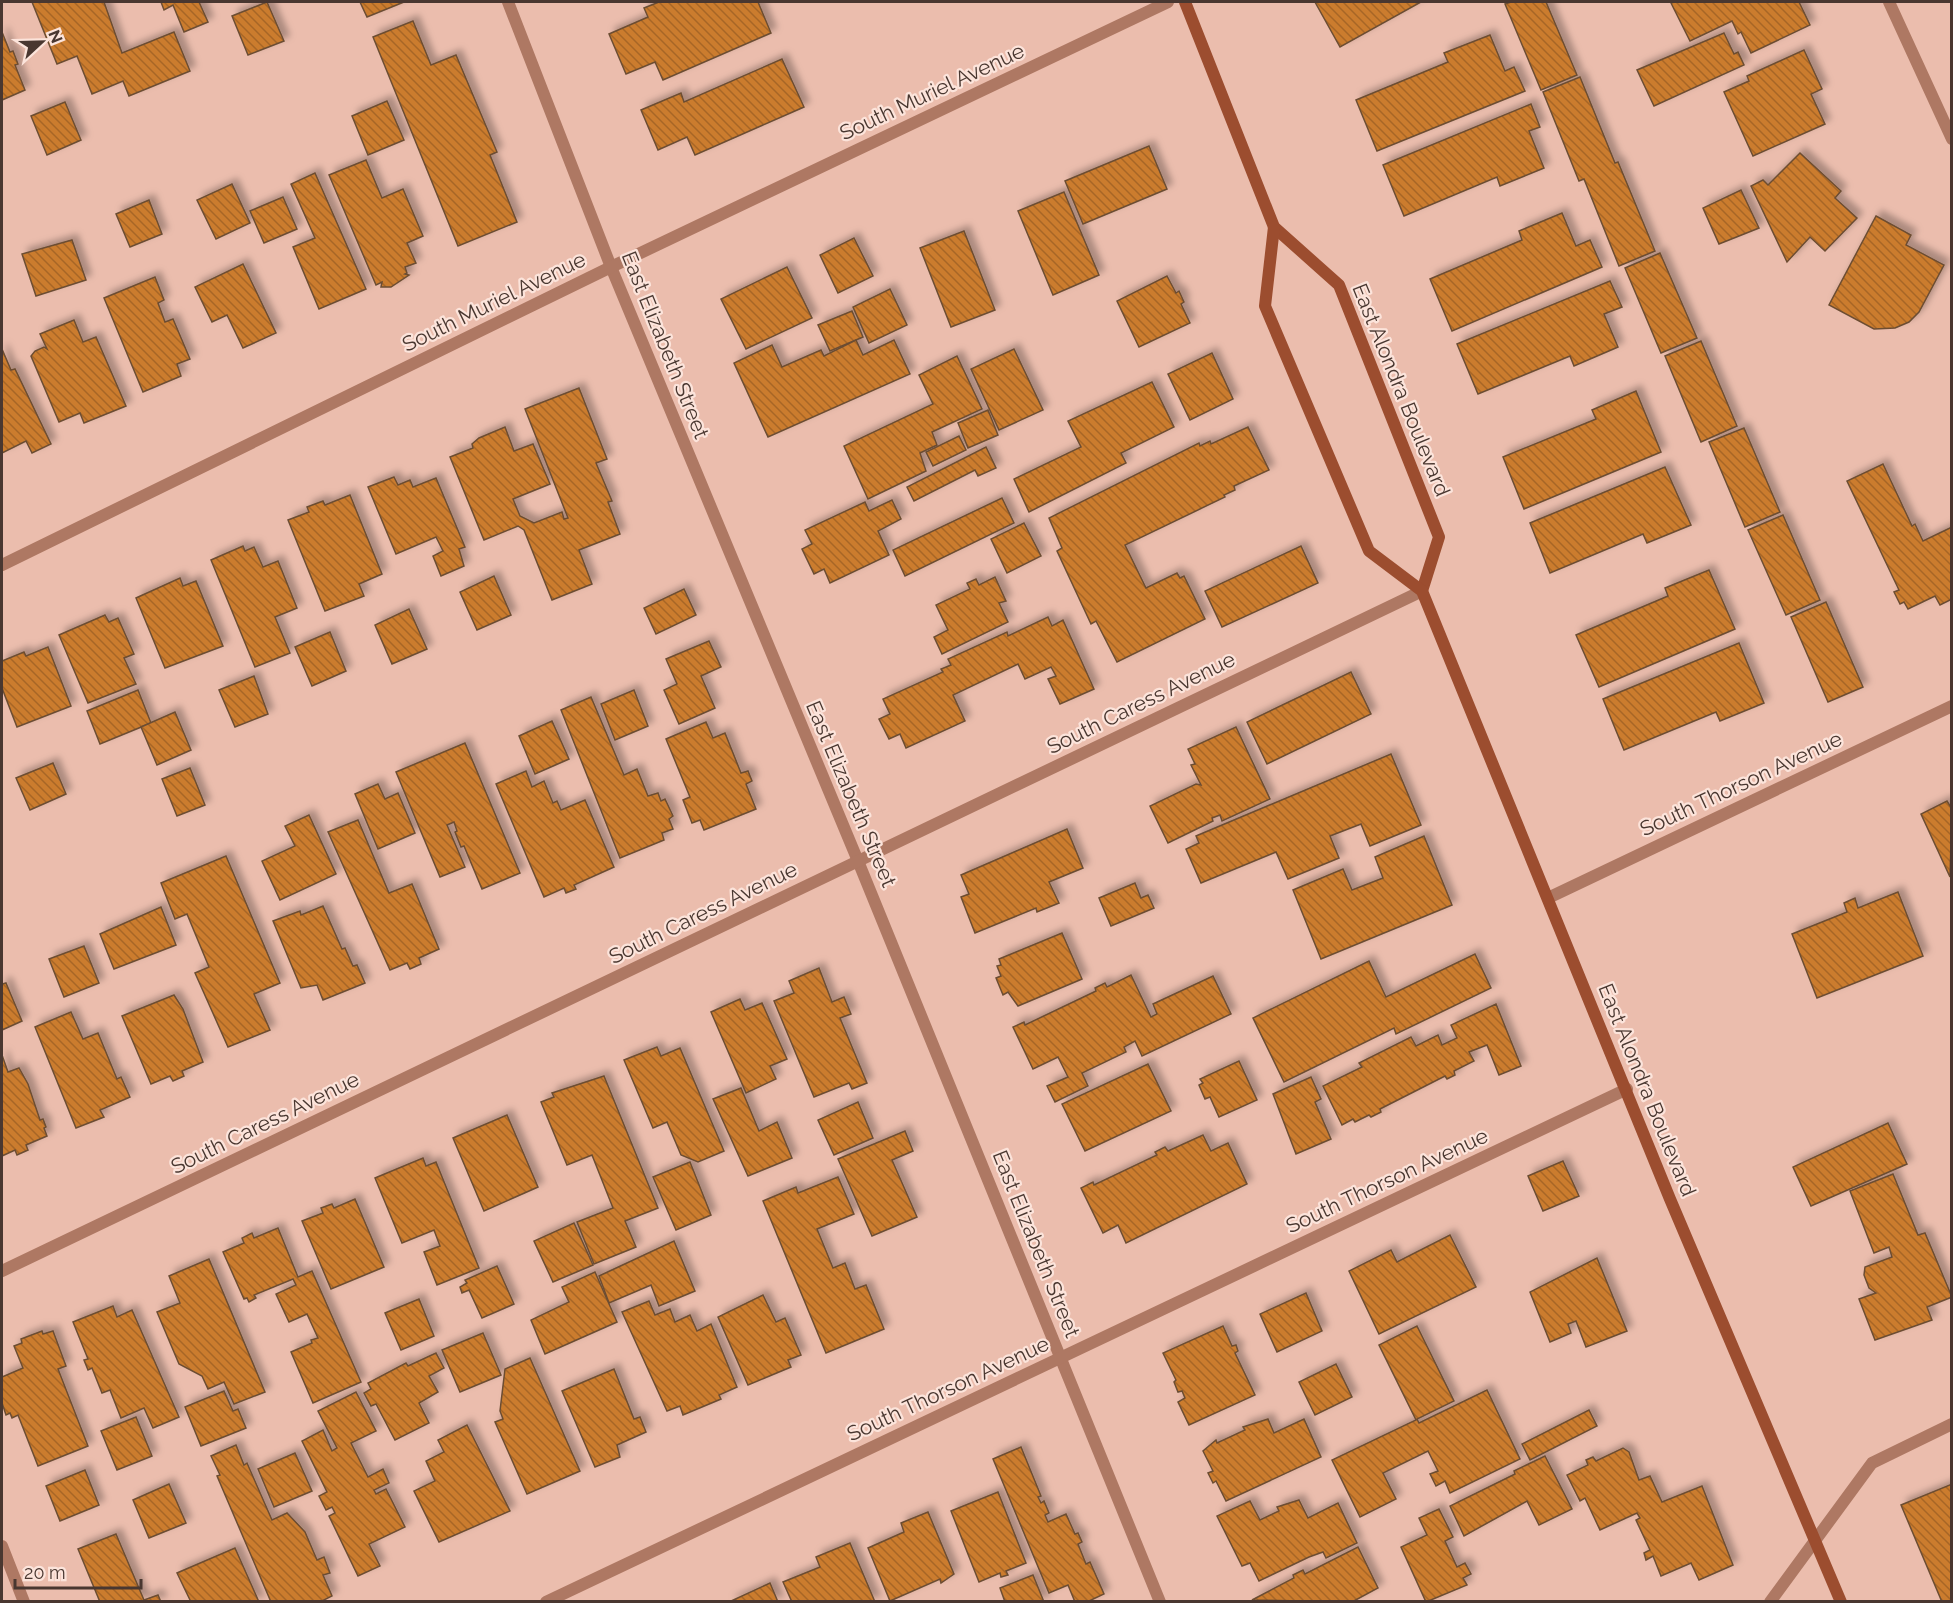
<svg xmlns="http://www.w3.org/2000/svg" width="1953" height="1603" font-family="Raleway,sans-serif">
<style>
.building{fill:url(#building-back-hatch);stroke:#6c4d33;stroke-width:1.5;filter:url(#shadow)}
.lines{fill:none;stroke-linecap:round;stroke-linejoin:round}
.minor{stroke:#ae7863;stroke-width:12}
.secondary{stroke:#9c4d2f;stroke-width:12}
.labels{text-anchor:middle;stroke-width:4.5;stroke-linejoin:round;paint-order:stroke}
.street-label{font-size:21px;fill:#493730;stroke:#fce4db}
</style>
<defs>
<pattern id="building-back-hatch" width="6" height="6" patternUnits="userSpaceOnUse" patternTransform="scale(1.5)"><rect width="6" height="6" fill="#cb7c2d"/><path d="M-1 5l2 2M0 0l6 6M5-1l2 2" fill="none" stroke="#a76627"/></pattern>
<filter id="shadow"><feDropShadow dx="5.5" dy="-5.5" stdDeviation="3" flood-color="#0004"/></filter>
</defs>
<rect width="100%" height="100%" fill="#ebbdad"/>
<g class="building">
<polygon points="32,2 104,2 122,53 174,32 190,71 129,96 123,81 92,94 77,56 57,64"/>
<polygon points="161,2 199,2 208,22 184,32 173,5 164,10"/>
<polygon points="267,2 284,41 248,55 232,16"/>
<polygon points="360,2 404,2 367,17"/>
<polygon points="659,2 758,2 771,33 663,80 655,62 626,74 609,34 648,17 644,8"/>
<polygon points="1315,2 1421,2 1340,47"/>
<polygon points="1511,2 1546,2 1577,75 1541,90 1505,4"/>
<polygon points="1674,2 1799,2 1810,25 1751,53 1741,32 1738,34 1732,21 1690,41 1671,3"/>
<polygon points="413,21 431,65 456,55 497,152 490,155 517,222 458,246 373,37"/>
<polygon points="2,32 10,52 13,51 18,64 15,65 25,90 2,100"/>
<polygon points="1724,33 1734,54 1738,52 1744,65 1654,106 1637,70"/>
<polygon points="1490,35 1505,71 1514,67 1525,91 1377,151 1356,100 1448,62 1444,53"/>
<polygon points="1804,50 1822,89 1811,94 1825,124 1753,156 1724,92 1749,81 1747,76"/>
<polygon points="782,59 804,107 695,155 687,137 658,150 641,110 681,93 684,102"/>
<polygon points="1580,77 1615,163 1618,162 1655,251 1619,266 1584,179 1579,181 1543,92"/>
<polygon points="387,101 404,140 368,155 352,116"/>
<polygon points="65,102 81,140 47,155 31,116"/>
<polygon points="1531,104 1540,127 1529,131 1544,168 1500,186 1497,177 1404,216 1383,165"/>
<polygon points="1149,146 1167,189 1083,224 1065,181"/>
<polygon points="1800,153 1841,191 1835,198 1857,218 1825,251 1810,237 1787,262 1751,186 1763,180 1768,185"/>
<polygon points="366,160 382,198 403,189 423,236 407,243 416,263 405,267 407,273 405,274 409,275 391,287 381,287 382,282 376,285 329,175"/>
<polygon points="315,173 366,289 319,309 293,247 315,238 291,184"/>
<polygon points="232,184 250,223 216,239 197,200"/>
<polygon points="1741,190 1759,228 1719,244 1703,208"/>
<polygon points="1064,192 1099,275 1053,295 1018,211"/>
<polygon points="283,197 297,229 264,243 250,211"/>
<polygon points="149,200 162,234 130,247 116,214"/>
<polygon points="1562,213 1576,246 1590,240 1602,267 1452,331 1430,279 1522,240 1519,231"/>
<polygon points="1876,216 1911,235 1906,245 1944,265 1919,312 1909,322 1895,328 1874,329 1829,305"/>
<polygon points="964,231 995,310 951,327 920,248"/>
<polygon points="854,238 873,276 838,293 820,255"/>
<polygon points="72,240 86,280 36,296 22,254"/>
<polygon points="1660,253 1697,338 1661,353 1625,268"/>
<polygon points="243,264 276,333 243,348 227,315 212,322 195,287"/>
<polygon points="787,267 812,318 746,349 721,299"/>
<polygon points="1167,276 1176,293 1179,291 1184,302 1181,304 1190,323 1139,347 1117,301"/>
<polygon points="155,277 164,300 158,303 165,322 173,319 190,359 177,364 181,376 143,392 104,298"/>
<polygon points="1610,281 1622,307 1604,314 1618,347 1574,366 1570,356 1478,394 1457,344"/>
<polygon points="890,289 907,325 869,343 853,307"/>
<polygon points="852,311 863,337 830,351 818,325"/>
<polygon points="74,320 83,342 96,337 126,406 84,423 80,413 59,422 31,356 35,351 44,347 47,349 40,334"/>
<polygon points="856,340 863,355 894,340 910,374 768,437 734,363 772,345 782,367 821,350 824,356"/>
<polygon points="1701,341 1737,426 1701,442 1665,356"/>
<polygon points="2,349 11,370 15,369 51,444 32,453 26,441 2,453"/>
<polygon points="1014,349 1043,410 999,430 971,369"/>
<polygon points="1212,353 1233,399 1190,420 1168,374"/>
<polygon points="957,356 982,409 932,432 937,445 920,453 926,471 868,499 844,446 933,404 919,375"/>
<polygon points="1152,382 1174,427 1121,453 1126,463 1029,512 1014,479 1081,447 1068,421"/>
<polygon points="579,388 607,459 596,463 612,501 608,502 620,534 579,550 592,584 552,600 524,530 518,526 484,540 450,457 473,448 472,444 479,438 505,427 514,451 533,444 550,484 513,499 520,516 534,523 562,512 564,519 568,518 525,409"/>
<polygon points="1636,391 1661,452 1524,509 1503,457 1596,419 1592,410"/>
<polygon points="988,410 998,435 968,448 958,423"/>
<polygon points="1248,427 1269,470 1234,486 1235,490 1224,495 1225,497 1125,545 1146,588 1177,573 1180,578 1184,576 1205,619 1117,662 1096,621 1091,624 1057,551 1062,548 1049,518 1199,443 1200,446 1210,441 1211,444"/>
<polygon points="1744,428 1780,512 1745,527 1709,442"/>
<polygon points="959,436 966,450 933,466 926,452"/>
<polygon points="986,447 996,468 978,476 975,470 914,501 907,487"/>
<polygon points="1883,464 1912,526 1915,524 1923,541 1952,527 1952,599 1940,605 1935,596 1908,609 1904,602 1900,604 1894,592 1899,590 1847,481"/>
<polygon points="1665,467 1691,525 1647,543 1643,534 1550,573 1530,523"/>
<polygon points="394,477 398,485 410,480 413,487 436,478 465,547 459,549 464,566 441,576 433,556 443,551 436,537 396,554 368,487"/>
<polygon points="350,495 382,574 359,584 364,596 325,611 288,520 309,512 307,507 323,501 325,505"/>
<polygon points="1002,498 1014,523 905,576 893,550"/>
<polygon points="892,500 901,519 878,531 889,555 830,583 824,569 814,574 802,549 812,544 805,530 865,502 869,511"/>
<polygon points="1783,515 1820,600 1786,615 1748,530"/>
<polygon points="1024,523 1041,556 1007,573 991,539"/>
<polygon points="243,546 245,551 254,547 263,567 278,561 297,608 275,617 290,653 255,667 211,560"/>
<polygon points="1301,546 1318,583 1222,627 1205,591"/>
<polygon points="1709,570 1735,629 1599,687 1576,635 1668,596 1665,588"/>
<polygon points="494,576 511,615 477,630 460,592"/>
<polygon points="995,577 1006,601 999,603 1008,622 942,654 934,637 948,630 936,605 970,589 967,583 976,579 979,585"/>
<polygon points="180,578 183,586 196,581 223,646 165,668 136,598"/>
<polygon points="684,589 696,615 656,634 644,608"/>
<polygon points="1826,602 1863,687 1828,702 1791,617"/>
<polygon points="409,609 427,649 392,664 375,625"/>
<polygon points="105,615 109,622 118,618 134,654 124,658 136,684 88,703 59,635"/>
<polygon points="1048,617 1052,626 1063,620 1094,689 1060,704 1048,679 1056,676 1051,667 1025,679 1018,664 953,695 965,721 906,748 900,734 889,739 879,719 890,714 883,699 943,672 941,669 951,665 948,659 1007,632 1008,636"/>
<polygon points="330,632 346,671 312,686 295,647"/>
<polygon points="709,641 721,667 701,676 715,708 679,724 664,690 677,684 666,659"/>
<polygon points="1739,643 1764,703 1720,721 1716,712 1624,750 1603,699"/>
<polygon points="48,647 71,706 17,727 2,688 2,661 24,652 26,656"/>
<polygon points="1351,672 1371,714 1267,764 1247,722"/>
<polygon points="254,676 268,714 235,727 219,690"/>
<polygon points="138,690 151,723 100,744 87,711"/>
<polygon points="634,690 648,726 615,740 601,704"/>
<polygon points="591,697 624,775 637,769 648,796 658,793 661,801 665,799 673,816 669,819 673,829 662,833 664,840 620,858 561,710"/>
<polygon points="175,712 191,750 157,765 141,727"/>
<polygon points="552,721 569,759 535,774 519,736"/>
<polygon points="706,722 713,738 725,733 741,773 748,771 752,781 746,784 756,809 704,830 700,820 692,823 683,800 690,797 666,739"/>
<polygon points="1236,727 1270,799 1222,821 1220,815 1212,818 1213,821 1168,843 1150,806 1196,784 1201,785 1191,765 1195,764 1188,749"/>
<polygon points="465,743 520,873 482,889 464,846 461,847 455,832 457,831 454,822 447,825 465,867 440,877 396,772"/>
<polygon points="1391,754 1421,825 1370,846 1361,824 1330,836 1339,858 1288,879 1276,852 1201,883 1186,849 1199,843 1196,836"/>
<polygon points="53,763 66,794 30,810 16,778"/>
<polygon points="190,768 205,805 177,816 162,779"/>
<polygon points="526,771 532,787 544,781 553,803 557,801 561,810 585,800 614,867 574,885 576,889 566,893 564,888 544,897 496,784"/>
<polygon points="378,784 385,799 398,793 415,833 378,849 355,794"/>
<polygon points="1947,801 1952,809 1950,877 1921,814"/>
<polygon points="309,815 336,874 280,900 262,861 295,846 285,826"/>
<polygon points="358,820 389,893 412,884 439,949 419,958 421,964 410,969 407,963 390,970 328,832"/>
<polygon points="1067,829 1083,868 1049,882 1059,903 1037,912 1036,908 975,933 961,897 969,894 961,875"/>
<polygon points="1424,836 1452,905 1321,959 1293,890 1343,869 1352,890 1383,878 1375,857"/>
<polygon points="226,856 280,983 254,994 270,1030 228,1047 195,973 209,967 187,914 175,919 161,883"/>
<polygon points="1135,883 1141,898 1148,895 1154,908 1111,926 1099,898"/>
<polygon points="1898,892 1923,956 1817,998 1792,934 1847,912 1844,903 1855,898 1858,908"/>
<polygon points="323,906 342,949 345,948 353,966 357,965 365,983 323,1000 317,985 301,988 273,921 300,911 301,915"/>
<polygon points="161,907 176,945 114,969 100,934"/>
<polygon points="1062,933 1082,979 1018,1006 1008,992 1003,995 996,978 1001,976 997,966 1001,965 999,959"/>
<polygon points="84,946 99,983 64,997 49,959"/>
<polygon points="1475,954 1491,988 1396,1034 1394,1028 1284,1082 1253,1018 1369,961 1386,997"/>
<polygon points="819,968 832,1002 844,997 851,1014 840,1018 867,1083 852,1089 849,1083 814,1097 774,1001 794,993 789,981"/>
<polygon points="1131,975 1151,1017 1157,1014 1153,1004 1213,976 1231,1014 1142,1056 1135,1041 1124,1047 1126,1052 1082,1073 1088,1086 1055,1102 1047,1086 1068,1077 1058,1057 1033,1069 1013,1027 1024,1022 1025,1025 1096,991 1095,988 1105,983 1107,987"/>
<polygon points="6,983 22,1021 2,1030 2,984"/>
<polygon points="174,995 183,1009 203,1062 182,1071 184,1076 173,1081 170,1076 151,1084 122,1016"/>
<polygon points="740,999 745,1010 762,1003 787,1059 770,1066 776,1079 746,1093 711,1012"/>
<polygon points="1496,1004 1521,1066 1499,1075 1487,1045 1469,1052 1474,1061 1454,1071 1455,1075 1447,1079 1445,1076 1380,1109 1381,1112 1371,1117 1369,1115 1355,1122 1353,1119 1342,1125 1323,1086 1362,1067 1359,1063 1411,1037 1416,1046 1438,1035 1442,1045 1457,1038 1451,1025"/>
<polygon points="71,1012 83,1039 98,1033 117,1079 121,1077 130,1097 100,1110 104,1117 76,1128 35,1027"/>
<polygon points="657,1047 661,1056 680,1048 724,1151 698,1162 681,1155 667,1122 653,1128 624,1060"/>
<polygon points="2,1055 8,1072 19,1068 28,1084 40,1120 43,1119 46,1127 44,1128 47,1136 26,1145 28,1150 17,1155 15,1150 2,1156"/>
<polygon points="1239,1061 1257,1100 1219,1117 1210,1097 1205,1099 1199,1085 1203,1083 1200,1079"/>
<polygon points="1148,1064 1171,1111 1085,1151 1062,1104"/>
<polygon points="604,1076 658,1208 625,1221 636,1247 594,1264 577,1222 613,1208 592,1155 567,1165 541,1102 554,1097 552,1093"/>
<polygon points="1311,1077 1321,1099 1315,1102 1331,1139 1296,1154 1273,1094"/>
<polygon points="741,1088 759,1131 777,1122 792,1158 748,1176 713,1099"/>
<polygon points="858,1102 873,1138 834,1155 818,1120"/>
<polygon points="507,1115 538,1187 484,1211 453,1138"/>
<polygon points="1888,1123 1907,1164 1811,1206 1793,1167"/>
<polygon points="905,1131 913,1151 892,1160 917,1217 872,1236 838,1159"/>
<polygon points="1203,1135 1211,1151 1228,1143 1247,1184 1126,1243 1118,1225 1103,1233 1081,1188 1093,1182 1094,1185 1157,1155 1155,1152 1165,1147 1168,1151"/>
<polygon points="423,1158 426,1166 436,1162 479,1268 437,1285 424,1252 440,1246 434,1230 402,1243 375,1178"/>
<polygon points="1563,1161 1579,1196 1543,1211 1528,1176"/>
<polygon points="690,1162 711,1215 676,1230 653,1177"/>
<polygon points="1893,1174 1918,1235 1925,1233 1952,1297 1927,1307 1932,1320 1875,1340 1859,1299 1876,1293 1869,1288 1864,1275 1865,1267 1892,1257 1889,1247 1874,1253 1850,1191"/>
<polygon points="838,1177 854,1214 817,1229 833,1268 845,1263 855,1289 866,1285 884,1329 826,1353 763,1201 796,1187 798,1193"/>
<polygon points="355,1199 384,1267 331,1289 302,1221 323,1213 321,1208 332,1204 334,1208"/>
<polygon points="574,1223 593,1265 553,1282 534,1241"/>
<polygon points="278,1228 298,1277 312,1271 361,1382 313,1403 291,1352 312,1343 311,1340 318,1338 307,1314 289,1322 276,1294 296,1285 293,1279 254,1295 256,1298 249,1302 247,1298 244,1299 223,1252 244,1243 242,1238 252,1233 254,1238"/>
<polygon points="1450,1235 1476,1287 1379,1334 1349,1271 1391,1250 1397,1262"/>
<polygon points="674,1241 695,1291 659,1306 651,1285 609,1303 599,1276"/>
<polygon points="1597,1258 1627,1331 1586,1347 1576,1321 1568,1324 1571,1333 1550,1342 1530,1292"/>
<polygon points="209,1259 265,1392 234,1404 224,1382 208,1389 202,1376 179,1364 157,1312 180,1303 169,1276"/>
<polygon points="497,1266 514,1304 482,1318 469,1290 462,1293 460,1287 467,1283 465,1280"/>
<polygon points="595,1272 617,1322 545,1354 531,1320 569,1302 562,1287"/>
<polygon points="1306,1293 1322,1331 1277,1352 1260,1314"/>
<polygon points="763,1295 776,1322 785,1318 801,1355 788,1360 791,1367 748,1385 718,1317"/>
<polygon points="419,1299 434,1336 401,1350 385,1313"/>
<polygon points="649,1301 655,1315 670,1309 675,1322 690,1315 697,1331 711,1324 737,1387 719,1395 721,1399 683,1415 680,1406 667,1411 622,1312"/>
<polygon points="113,1306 117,1317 132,1310 179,1417 153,1428 144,1408 121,1418 110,1390 102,1393 92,1368 88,1370 84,1360 88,1359 73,1322"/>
<polygon points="1223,1326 1232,1346 1236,1345 1238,1351 1235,1353 1255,1395 1189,1425 1178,1402 1185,1398 1182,1391 1178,1392 1174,1382 1176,1380 1163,1353"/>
<polygon points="1417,1326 1454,1401 1417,1419 1419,1423 1487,1390 1520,1459 1450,1493 1445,1481 1436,1486 1430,1474 1438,1471 1428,1451 1383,1473 1396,1499 1360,1517 1332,1460 1416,1420 1379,1345"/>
<polygon points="42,1331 43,1334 53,1331 66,1366 58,1369 88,1446 38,1466 18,1415 12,1418 10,1413 6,1415 2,1403 2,1377 23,1368 14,1346 22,1343 21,1339"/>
<polygon points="483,1333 501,1375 460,1392 442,1350"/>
<polygon points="436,1353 444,1368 429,1376 438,1392 419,1403 429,1423 395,1440 376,1404 371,1406 364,1393 371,1389 368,1383 406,1363 408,1366"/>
<polygon points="530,1358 580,1471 527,1494 495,1422 503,1419 500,1411 505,1369"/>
<polygon points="1336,1364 1352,1397 1315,1415 1299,1382"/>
<polygon points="614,1369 634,1419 640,1417 646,1432 617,1445 620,1457 595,1467 562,1391"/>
<polygon points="224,1391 233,1411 238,1409 246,1428 201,1446 185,1407"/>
<polygon points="356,1392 376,1431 351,1443 368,1477 383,1469 389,1483 374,1490 376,1494 386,1489 405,1527 369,1544 380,1566 358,1576 329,1516 335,1513 332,1507 326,1510 319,1496 327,1492 302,1441 323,1430 332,1451 337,1448 318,1411"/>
<polygon points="1589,1410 1597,1426 1530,1460 1522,1444"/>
<polygon points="136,1417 152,1456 117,1470 101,1431"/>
<polygon points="1268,1419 1274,1433 1304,1419 1321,1457 1226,1501 1216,1481 1213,1483 1208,1473 1213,1471 1203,1451 1216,1440 1217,1443 1245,1430 1243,1427"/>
<polygon points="467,1425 510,1511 439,1542 414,1491 435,1481 426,1461 444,1452 438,1440"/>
<polygon points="236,1445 244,1465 247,1463 272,1520 287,1513 305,1532 317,1560 324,1557 330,1573 323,1575 332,1596 320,1602 271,1602 217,1476 220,1475 211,1456"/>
<polygon points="1021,1447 1041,1496 1038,1497 1041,1503 1044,1501 1049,1513 1045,1515 1048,1522 1066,1514 1075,1534 1078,1533 1082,1542 1078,1544 1086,1564 1090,1562 1104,1594 1087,1602 1075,1602 1068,1585 1049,1593 993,1459"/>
<polygon points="1623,1448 1629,1452 1639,1480 1650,1476 1662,1502 1702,1486 1733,1565 1699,1580 1691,1563 1661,1576 1653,1556 1646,1560 1644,1553 1650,1550 1636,1520 1640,1518 1637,1513 1600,1530 1585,1498 1580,1501 1567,1475 1588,1465 1586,1460 1593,1457 1596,1461"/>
<polygon points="295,1453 312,1491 274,1507 258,1469"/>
<polygon points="1545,1456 1572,1509 1539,1525 1527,1501 1464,1536 1450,1506 1515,1474 1514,1471"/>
<polygon points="85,1470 99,1505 60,1521 46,1486"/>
<polygon points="169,1484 186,1523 149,1538 133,1500"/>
<polygon points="1952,1484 1952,1602 1942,1602 1901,1505"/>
<polygon points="998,1492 1026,1563 1006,1571 1008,1575 1001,1577 1000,1573 979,1582 951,1511"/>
<polygon points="1299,1500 1308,1518 1338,1503 1357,1543 1326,1558 1323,1552 1309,1557 1259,1581 1250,1563 1242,1566 1217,1516 1250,1501 1260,1520 1279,1511 1277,1507"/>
<polygon points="1439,1509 1453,1537 1445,1541 1457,1567 1465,1563 1471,1574 1463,1578 1467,1585 1426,1602 1401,1547 1427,1535 1419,1518"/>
<polygon points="928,1512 954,1574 941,1583 940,1579 890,1601 868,1548 904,1532 901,1523"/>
<polygon points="116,1534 144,1600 158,1595 161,1602 100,1602 78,1549"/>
<polygon points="850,1543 875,1602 792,1602 783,1582 820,1567 816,1557"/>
<polygon points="1358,1547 1378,1588 1352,1602 1252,1600 1294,1578 1293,1575 1303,1570 1305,1574"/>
<polygon points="235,1548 259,1602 191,1602 177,1573"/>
<polygon points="1033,1575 1044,1602 1005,1602 1000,1588"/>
<polygon points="770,1583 778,1602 729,1602"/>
</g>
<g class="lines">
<g class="minor">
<polyline points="508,2 611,267 858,861 1160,1602"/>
<polyline points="1889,2 1952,139"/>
<polyline points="2,565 611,267 1168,2"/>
<polyline points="1548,898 1952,706"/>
<polyline points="2,1271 1422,591"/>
<polyline points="2,1546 24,1602"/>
<polyline points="546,1602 1627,1089"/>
<polyline points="1770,1602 1872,1463 1952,1424"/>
</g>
<g class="secondary">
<polyline points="1185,2 1274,227 1339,285 1439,537 1422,591"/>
<polyline points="1274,227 1265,306 1369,551 1422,591 1670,1199 1841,1602"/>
</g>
</g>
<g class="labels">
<g class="street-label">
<text transform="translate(932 92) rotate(-25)" y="7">South Muriel Avenue</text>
<text transform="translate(494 302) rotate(-26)" y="7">South Muriel Avenue</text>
<text transform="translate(665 345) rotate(68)" y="7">East Elizabeth Street</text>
<text transform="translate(1401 390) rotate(68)" y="7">East Alondra Boulevard</text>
<text transform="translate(1141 703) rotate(-26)" y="7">South Caress Avenue</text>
<text transform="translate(1741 784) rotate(-25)" y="7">South Thorson Avenue</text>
<text transform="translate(851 794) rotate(67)" y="7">East Elizabeth Street</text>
<text transform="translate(703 913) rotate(-26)" y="7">South Caress Avenue</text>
<text transform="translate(1647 1090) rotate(68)" y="7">East Alondra Boulevard</text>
<text transform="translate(265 1123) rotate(-26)" y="7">South Caress Avenue</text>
<text transform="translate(1387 1181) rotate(-25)" y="7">South Thorson Avenue</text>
<text transform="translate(1036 1244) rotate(68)" y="7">East Elizabeth Street</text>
<text transform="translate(948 1389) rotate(-25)" y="7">South Thorson Avenue</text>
</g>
</g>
<rect width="1953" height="1603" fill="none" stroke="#493730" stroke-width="6"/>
<g transform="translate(42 42) rotate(68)" stroke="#fce4db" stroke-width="4.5" paint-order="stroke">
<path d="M0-4.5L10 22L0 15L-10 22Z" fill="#493730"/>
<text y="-9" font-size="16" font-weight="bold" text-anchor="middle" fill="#493730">N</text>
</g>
<path d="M15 1579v9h126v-9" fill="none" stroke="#493730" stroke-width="3"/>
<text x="24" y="1579" font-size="18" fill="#493730" stroke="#fce4db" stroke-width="4.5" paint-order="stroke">20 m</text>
</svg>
